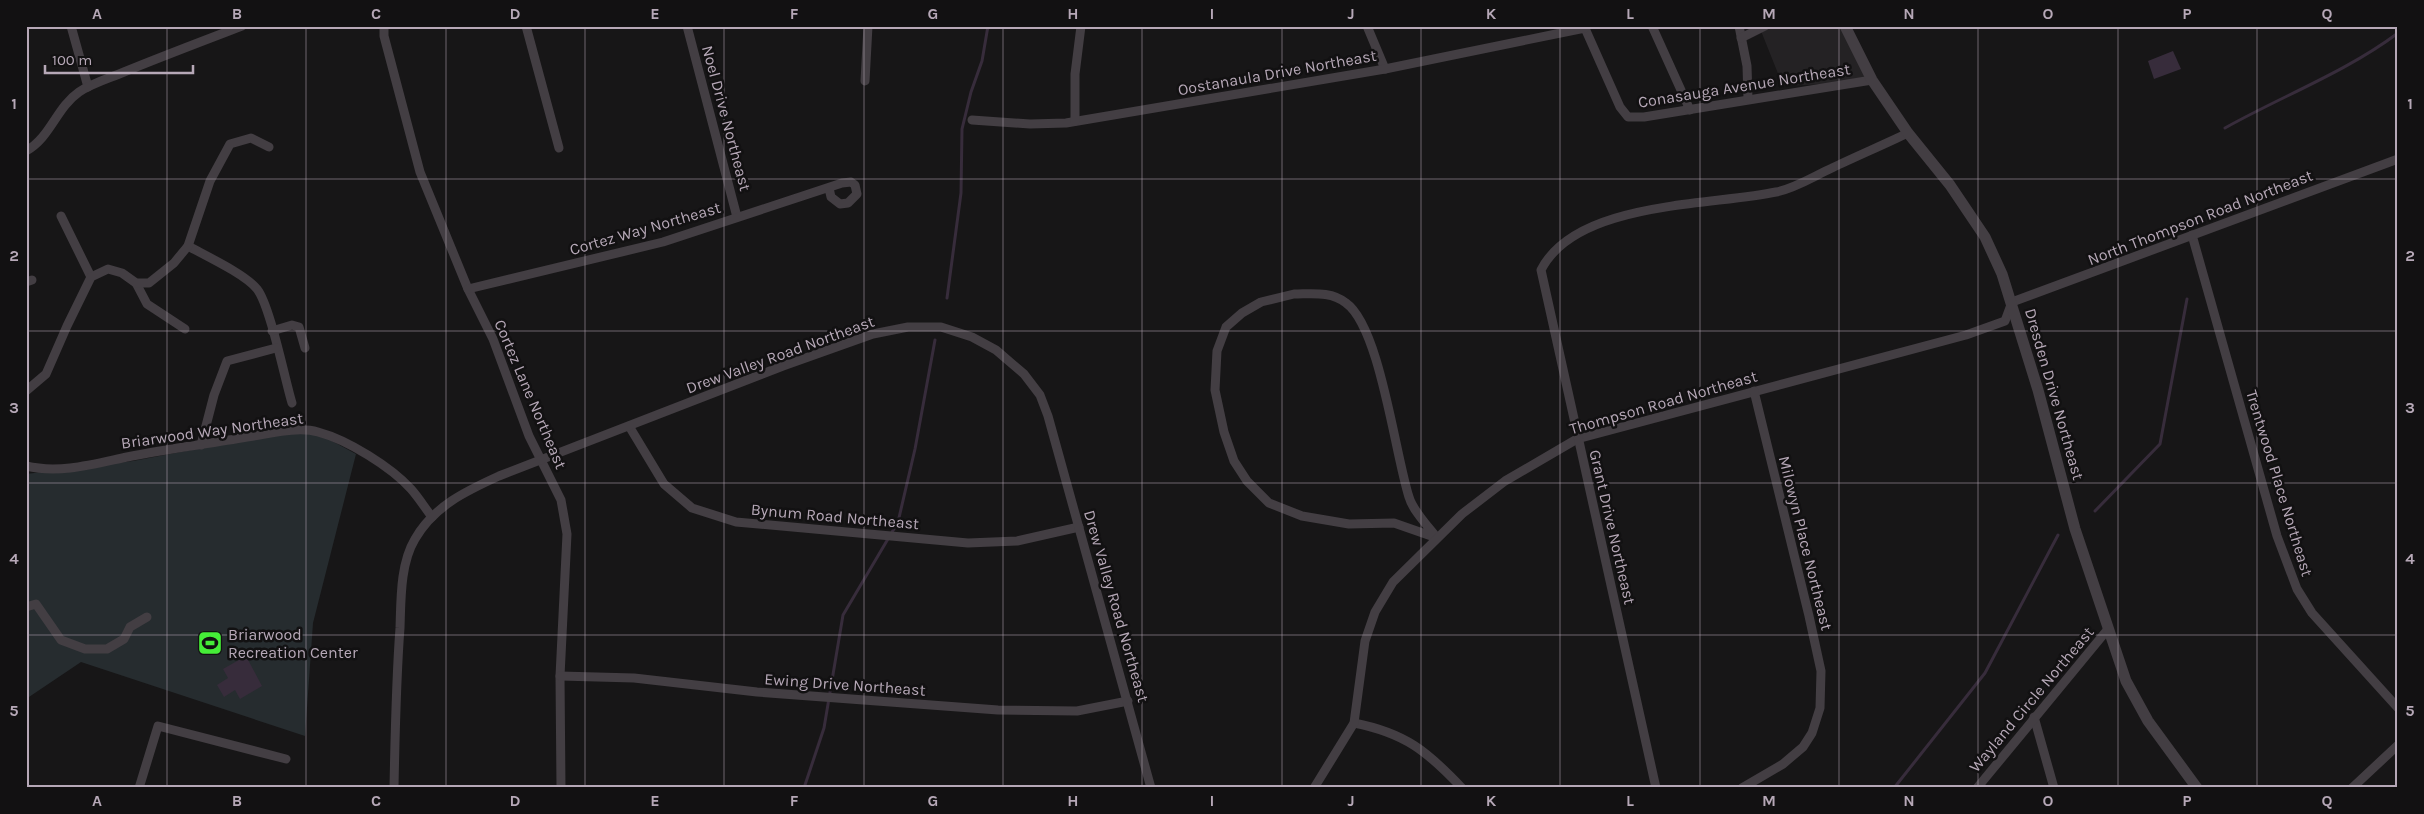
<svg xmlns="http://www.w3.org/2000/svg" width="2424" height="814" font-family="Karla,sans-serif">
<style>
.built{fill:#242224}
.green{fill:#262c2f}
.water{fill:#372c3b}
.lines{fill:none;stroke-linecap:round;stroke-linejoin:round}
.stream{stroke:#372c3b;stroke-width:3}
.minor{stroke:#433e43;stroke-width:9}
.tertiary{stroke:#433e43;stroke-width:11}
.grid{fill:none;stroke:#b6a8b7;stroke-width:1;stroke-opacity:0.55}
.labels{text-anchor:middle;stroke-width:5;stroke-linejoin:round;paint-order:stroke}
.street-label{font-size:16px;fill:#b6a8b7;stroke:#121112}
.poi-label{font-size:16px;fill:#b6a8b7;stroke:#121112;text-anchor:start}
.neatline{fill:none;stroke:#b6a8b7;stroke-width:2}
.grid-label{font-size:16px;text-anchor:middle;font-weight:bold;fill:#b6a8b7}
</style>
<rect width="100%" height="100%" fill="#171617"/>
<polygon class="built" points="1759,26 1843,26 1870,82 1783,86"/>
<polygon class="green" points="308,428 356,454 313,623 305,736 81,662 26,699 26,474 133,461"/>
<g class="water">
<polygon points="2173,51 2181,69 2154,79 2148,61"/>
<polygon points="246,656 262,686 240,699 235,690 224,697 217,685 228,678 223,669"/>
</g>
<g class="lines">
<g class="stream">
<path d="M2225,128C2282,96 2346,72 2398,33"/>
<polyline points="947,298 961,193 962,129 971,92 982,61 988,26"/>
<polyline points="2095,511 2160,444 2187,299"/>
<polyline points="804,788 824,728 843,615 898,522 915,449 935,340"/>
<polyline points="1894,788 1985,673 2058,535"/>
</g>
<g class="minor">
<polyline points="71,26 88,87"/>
<polyline points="384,26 384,36 420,172 468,289 493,339 529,436 561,500 567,534 560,676 561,788"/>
<polyline points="526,26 559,148"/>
<polyline points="687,26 737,217"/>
<polyline points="1367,26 1385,69"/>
<polyline points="1584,26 1620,107 1628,117 1644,117 1872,80"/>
<polyline points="1652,26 1690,110"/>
<polyline points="1739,26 1747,66 1748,99"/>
<polyline points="1741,38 1765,26"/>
<polyline points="865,81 868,26"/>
<polyline points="972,120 1030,124 1066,123 1385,69 1585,28"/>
<polyline points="1075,121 1075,74 1081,26"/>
<path d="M26,151C51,137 56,108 79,92C92,83 110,78 124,72C163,56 203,41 242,26"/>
<polyline points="61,216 91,277"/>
<polyline points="2192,235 2277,536 2297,589 2312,613 2398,708"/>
<path d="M188,246C206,256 245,274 257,289C270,305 285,380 292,403"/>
<polyline points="26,282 32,280"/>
<polyline points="136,283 147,304 185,329"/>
<polyline points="468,289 663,242 842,183 851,182 855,185 857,194 848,203 840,204 831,197 829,188"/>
<path d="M1294,294C1312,294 1331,291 1346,303C1380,327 1395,454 1409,497C1413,511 1428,526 1437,538L1394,523L1349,524L1302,516L1269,503L1247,481L1234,461L1224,432L1215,390L1217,351L1226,327L1242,313L1261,302Z"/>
<polyline points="272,331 292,325 299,327 305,348"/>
<polyline points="26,391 46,374 67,326 91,277 108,269 122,273 136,283 149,283 174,263 188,246 210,181 230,144 251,138 269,147"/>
<polyline points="629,426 664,484 692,508 736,522 968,543 1017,541 1079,527"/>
<polyline points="201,445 214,395 227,361 276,348"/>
<path d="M26,466C60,474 94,464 127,457C167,449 207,444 247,437C269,434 297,426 318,432C348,440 391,467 411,489C419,498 425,508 432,517"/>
<polyline points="26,607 36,604 61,640 85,649 107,649 124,639 130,627 147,617"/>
<polyline points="560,676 634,678 757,692 998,710 1077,711 1128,701"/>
<polyline points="2034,717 2054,788"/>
<path d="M1354,723C1405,733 1427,751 1462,788"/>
<polyline points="139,788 158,726 286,759"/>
<path d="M394,788C395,734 396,681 400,628C401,600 400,564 415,539C434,506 466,491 499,476L783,366L873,334L908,327H941L972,337L996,350L1024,374L1040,395L1048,416L1151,788"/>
<polyline points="1314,788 1354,723 1365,641 1375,612 1393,582 1462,514 1505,481 1577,439 1966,335 2005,321 2012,302 2398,159"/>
<path d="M1656,788L1541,270C1576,201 1710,206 1776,192C1796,188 1814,176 1832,168C1857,156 1883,145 1908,133"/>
<polyline points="1742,788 1783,764 1803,747 1812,733 1820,708 1821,671 1809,616 1754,391"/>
<polyline points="1977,788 2108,629"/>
<polyline points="2352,788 2398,745"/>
</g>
<polyline class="tertiary" points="1845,26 1872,80 1908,133 1950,185 1985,237 2002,274 2038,390 2075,529 2126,681 2148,721 2197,788"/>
</g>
<path class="grid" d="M167,26V788M306,26V788M446,26V788M585,26V788M724,26V788M864,26V788M1003,26V788M1142,26V788M1282,26V788M1421,26V788M1560,26V788M1700,26V788M1839,26V788M1978,26V788M2118,26V788M2257,26V788M26,179H2398M26,331H2398M26,483H2398M26,635H2398"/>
<defs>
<symbol id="stadium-square" viewBox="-11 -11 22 22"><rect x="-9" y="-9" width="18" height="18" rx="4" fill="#45ed38" stroke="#121112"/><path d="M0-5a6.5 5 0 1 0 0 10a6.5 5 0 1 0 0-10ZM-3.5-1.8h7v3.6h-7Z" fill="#111"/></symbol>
</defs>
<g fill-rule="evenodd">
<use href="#stadium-square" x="196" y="629" width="28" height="28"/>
</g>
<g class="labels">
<g class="street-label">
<text transform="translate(1277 72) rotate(-10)" y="6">Oostanaula Drive Northeast</text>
<text transform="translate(1744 85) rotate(-9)" y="6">Conasauga Avenue Northeast</text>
<text transform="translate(727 118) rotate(75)" y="6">Noel Drive Northeast</text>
<text transform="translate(2200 217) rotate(-21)" y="6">North Thompson Road Northeast</text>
<text transform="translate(645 228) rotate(-16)" y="6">Cortez Way Northeast</text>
<text transform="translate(780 354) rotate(-20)" y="6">Drew Valley Road Northeast</text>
<text transform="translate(531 394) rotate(67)" y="6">Cortez Lane Northeast</text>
<text transform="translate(2055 394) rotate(74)" y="6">Dresden Drive Northeast</text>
<text transform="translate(1663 402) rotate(-16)" y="6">Thompson Road Northeast</text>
<text transform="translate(212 430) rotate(-8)" y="6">Briarwood Way Northeast</text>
<text transform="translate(2280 483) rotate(73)" y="6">Trentwood Place Northeast</text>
<text transform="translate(835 516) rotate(5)" y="6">Bynum Road Northeast</text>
<text transform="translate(1613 527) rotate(77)" y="6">Grant Drive Northeast</text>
<text transform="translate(1806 543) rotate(76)" y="6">Milowyn Place Northeast</text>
<text transform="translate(1117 606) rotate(74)" y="6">Drew Valley Road Northeast</text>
<text transform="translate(845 684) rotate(4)" y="6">Ewing Drive Northeast</text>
<text transform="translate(2031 699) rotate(-50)" y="6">Wayland Circle Northeast</text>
</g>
<g class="poi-label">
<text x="228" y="640">Briarwood<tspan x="228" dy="18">Recreation Center</tspan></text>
</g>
</g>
<rect width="2424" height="814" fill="none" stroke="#121112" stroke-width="55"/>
<path d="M45 65v8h148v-8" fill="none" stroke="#b6a8b7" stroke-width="2.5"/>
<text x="52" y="65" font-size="15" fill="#b6a8b7" stroke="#121112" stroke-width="4" paint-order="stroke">100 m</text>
<rect x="28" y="28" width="2368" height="758" class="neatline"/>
<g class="grid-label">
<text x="97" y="19">A</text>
<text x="237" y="19">B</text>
<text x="376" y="19">C</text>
<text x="515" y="19">D</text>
<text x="655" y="19">E</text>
<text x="794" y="19">F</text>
<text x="933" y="19">G</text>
<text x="1073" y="19">H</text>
<text x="1212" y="19">I</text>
<text x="1351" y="19">J</text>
<text x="1491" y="19">K</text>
<text x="1630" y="19">L</text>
<text x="1769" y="19">M</text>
<text x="1909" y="19">N</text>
<text x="2048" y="19">O</text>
<text x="2187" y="19">P</text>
<text x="2327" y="19">Q</text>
<text x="14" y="109">1</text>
<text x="2410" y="109">1</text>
<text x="14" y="261">2</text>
<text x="2410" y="261">2</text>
<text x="14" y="413">3</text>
<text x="2410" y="413">3</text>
<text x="14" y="564">4</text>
<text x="2410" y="564">4</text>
<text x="14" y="716">5</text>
<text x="2410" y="716">5</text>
<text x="97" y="806">A</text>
<text x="237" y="806">B</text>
<text x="376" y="806">C</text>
<text x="515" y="806">D</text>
<text x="655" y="806">E</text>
<text x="794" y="806">F</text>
<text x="933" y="806">G</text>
<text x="1073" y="806">H</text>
<text x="1212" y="806">I</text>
<text x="1351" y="806">J</text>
<text x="1491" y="806">K</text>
<text x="1630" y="806">L</text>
<text x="1769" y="806">M</text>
<text x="1909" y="806">N</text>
<text x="2048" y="806">O</text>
<text x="2187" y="806">P</text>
<text x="2327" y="806">Q</text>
</g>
</svg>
